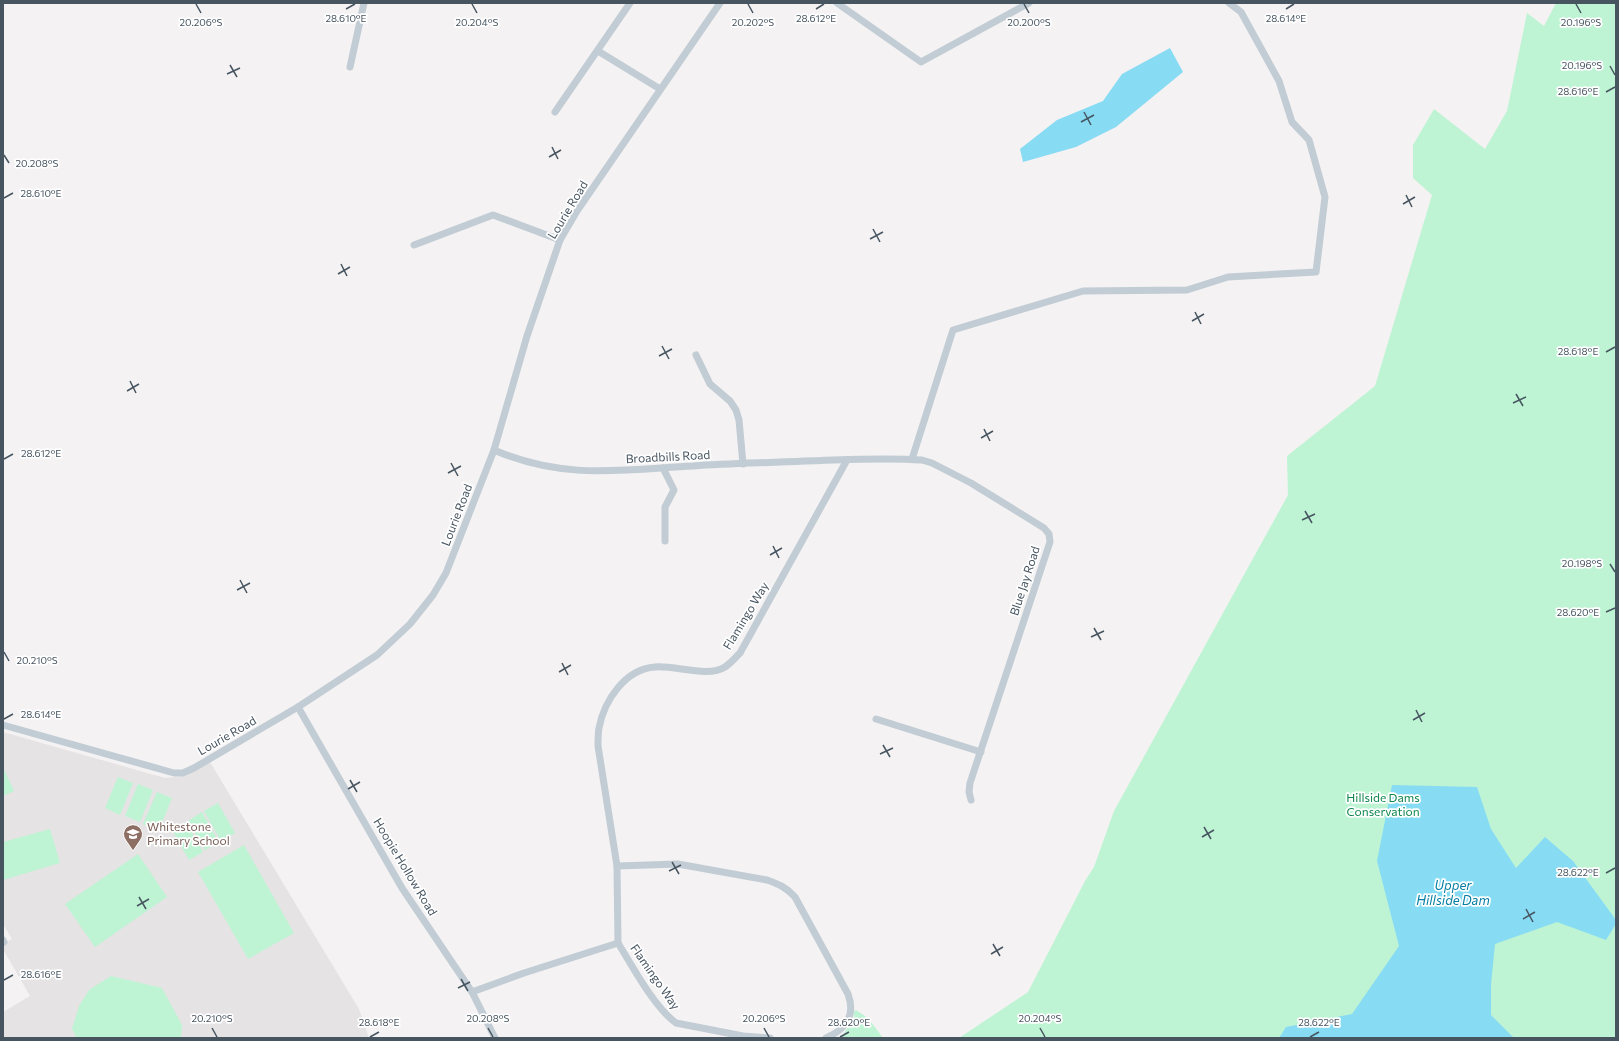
<svg xmlns="http://www.w3.org/2000/svg" width="1619" height="1041" font-family="Commissioner,sans-serif">
<style>
.education{fill:#e5e3e4}
.green{fill:#bef4d4}
.water{fill:#87dcf4}
.lines{fill:none;stroke-linecap:round;stroke-linejoin:round}
.minor{stroke:#c1ccd4;stroke-width:7}
.ticks{fill:none;stroke:#475561;stroke-width:1.5}
.labels{text-anchor:middle;stroke-width:3.5;stroke-linejoin:round;paint-order:stroke}
.street-label{font-size:12px;fill:#475561;stroke:#fff}
.park-label{font-size:12px;fill:#0f864d;stroke:#fff}
.education-label{font-size:12px;fill:#785e54;stroke:#fff;text-anchor:start}
.water-label{font-size:13px;font-style:italic;fill:#037ea2;stroke:#fff}
.ticks-label{font-size:10px;text-anchor:middle;fill:#475561;stroke:#fff;stroke-width:3.5;stroke-linejoin:round;paint-order:stroke}
</style>
<rect width="100%" height="100%" fill="#f4f2f2"/>
<polygon class="education" points="3,732 165,778 186,776 210,762 359,1009 369,1038 3,1038 3,1012 30,996 3,949 3,944 12,939 3,924"/>
<g class="green">
<polygon points="1556,3 1616,3 1616,1038 959,1038 1028,992 1085,881 1094,867 1114,811 1288,495 1287,456 1375,386 1432,195 1413,178 1413,145 1434,109 1485,149 1507,111 1527,13 1544,26"/>
<polygon points="3,767 14,791 3,796"/>
<polygon points="118,777 133,783 120,815 105,808"/>
<polygon points="138,784 153,790 140,822 125,816"/>
<polygon points="157,792 172,798 159,830 143,824"/>
<polygon points="218,803 235,833 221,841 204,811"/>
<polygon points="202,812 219,842 205,850 188,821"/>
<polygon points="186,822 203,852 189,860 172,830"/>
<polygon points="50,829 60,863 3,880 3,842"/>
<polygon points="244,845 294,933 248,959 198,872"/>
<polygon points="138,854 167,897 95,947 65,904"/>
<polygon points="111,976 162,988 182,1025 181,1038 77,1038 72,1029 79,1006 89,990"/>
<polygon points="856,1010 868,1018 883,1038 841,1038 854,1017 853,1012"/>
</g>
<g class="water">
<polygon points="1170,48 1183,72 1116,127 1076,147 1023,162 1020,149 1057,120 1103,101 1122,74"/>
<polygon points="1392,785 1477,787 1491,829 1516,868 1545,837 1573,861 1616,920 1616,924 1606,940 1557,922 1495,944 1491,985 1491,1015 1514,1038 1279,1038 1286,1027 1352,1014 1399,946 1377,861"/>
</g>
<g class="lines">
<g class="minor">
<polyline points="837,3 921,62 1029,3"/>
<polyline points="598,51 660,89"/>
<polyline points="350,67 364,3"/>
<polyline points="555,112 630,3"/>
<polyline points="414,245 493,215 560,240"/>
<polyline points="696,355 710,384 730,401 736,410 739,420 743,464"/>
<path d="M494,450C563,480 620,470 693,466C730,463 767,463 804,461C844,460 883,457 922,460L932,463L971,483L1044,528L1049,534L1050,542L970,783L969,792L971,800"/>
<polyline points="912,459 953,330 1083,291 1187,290 1228,277 1316,272 1325,197 1309,140 1292,122 1279,81 1241,12 1229,3"/>
<polyline points="663,468 674,490 665,507 665,541"/>
<polyline points="298,707 402,888 472,992 495,1038"/>
<polyline points="876,719 981,752"/>
<polyline points="3,725 174,773 183,773 194,768 298,707 377,655 410,624 433,595 446,573 494,450 527,336 560,240 577,211 720,3"/>
<path d="M617,866L598,746C598,740 598,734 599,728C604,701 625,669 655,667C675,665 708,678 725,667C731,663 735,658 740,653L847,460"/>
<polyline points="3,940 4,942"/>
<path d="M618,943L617,866L678,864L767,880C779,884 787,888 795,897L848,994C856,1016 846,1029 826,1038"/>
<path d="M618,943C633,967 654,1007 676,1023L743,1036L770,1038"/>
<polyline points="472,992 524,973 618,943"/>
</g>
</g>
<path class="ticks" d="M196,4L201,13M472,4L477,13M748,4L753,13M1024,4L1029,13M1576,4L1581,13M346,9L355,4M816,9L824,4M1286,9L1294,4M230,65L237,77M1610,66L1615,75M227,74L240,68M1606,92L1615,87M1084,112L1091,125M1081,122L1094,115M552,147L558,159M4,155L9,163M549,157L561,150M1406,195L1412,207M4,198L13,193M1403,204L1415,197M873,229L880,242M870,239L883,232M341,264L347,276M338,274L350,267M1195,312L1201,324M1192,321L1204,314M662,346L669,359M1606,352L1615,347M659,356L672,349M130,381L136,393M127,391L139,384M1516,394L1523,406M1513,403L1526,397M984,429L990,441M981,438L993,431M4,459L13,454M451,463L458,476M448,473L461,466M1305,511L1312,523M1302,520L1315,514M773,546L779,558M770,555L782,548M1610,564L1615,572M240,580L247,593M237,590L250,583M1606,612L1615,608M1094,628L1101,640M1091,637L1104,631M4,652L9,661M562,663L568,675M559,672L571,665M1416,710L1422,722M4,719L13,714M1413,720L1425,713M883,745L890,757M880,754L893,748M350,780L357,792M348,789L360,782M1204,827L1211,839M1202,837L1214,830M672,862L679,874M669,871L681,865M1606,873L1615,868M139,897L146,909M137,906L149,899M1526,909L1533,922M1523,919L1535,912M993,944L1000,956M991,954L1003,947M461,979L468,991M4,980L13,975M458,988L470,982M212,1028L217,1037M488,1028L493,1037M764,1028L769,1037M1040,1028L1045,1037M370,1037L379,1032M840,1037L849,1032M1310,1037L1319,1032"/>
<defs>
<symbol id="school-pin" viewBox="-11 -11 22 30"><path d="M0 17L-7.5 6A9.5 9.5 0 1 1 7.5 6Z" fill="#8d6e63" stroke="#fff"/><path d="M0-5L7-2L0 1L-7-2ZM-4 1L0 2.5L4 1V4Q0 6-4 4Z" fill="#fff"/></symbol>
</defs>
<g fill-rule="evenodd">
<use href="#school-pin" x="122" y="823" width="22" height="30"/>
</g>
<g class="labels">
<g class="street-label">
<text transform="translate(568 210) rotate(-59)" y="4">Lourie Road</text>
<text transform="translate(668 457) rotate(-3)" y="4">Broadbills Road</text>
<text transform="translate(457 515) rotate(-69)" y="4">Lourie Road</text>
<text transform="translate(1025 581) rotate(-72)" y="4">Blue Jay Road</text>
<text transform="translate(746 616) rotate(-59)" y="4">Flamingo Way</text>
<text transform="translate(227 736) rotate(-30)" y="4">Lourie Road</text>
<text transform="translate(405 867) rotate(59)" y="4">Hoopie Hollow Road</text>
<text transform="translate(655 977) rotate(55)" y="4">Flamingo Way</text>
</g>
<g class="park-label">
<text x="1383" y="802">Hillside Dams<tspan x="1383" dy="14">Conservation</tspan></text>
</g>
<g class="education-label">
<text x="147" y="831">Whitestone<tspan x="147" dy="14">Primary School</tspan></text>
</g>
<g class="water-label">
<text x="1453" y="890">Upper<tspan x="1453" dy="15">Hillside Dam</tspan></text>
</g>
</g>
<g class="ticks-label">
<text x="346" y="22">28.610°E</text>
<text x="816" y="22">28.612°E</text>
<text x="1286" y="22">28.614°E</text>
<text x="1581" y="26">20.196°S</text>
<text x="201" y="26">20.206°S</text>
<text x="477" y="26">20.204°S</text>
<text x="753" y="26">20.202°S</text>
<text x="1029" y="26">20.200°S</text>
<text x="1582" y="69">20.196°S</text>
<text x="1578" y="95">28.616°E</text>
<text x="37" y="167">20.208°S</text>
<text x="41" y="197">28.610°E</text>
<text x="1578" y="355">28.618°E</text>
<text x="41" y="457">28.612°E</text>
<text x="1582" y="567">20.198°S</text>
<text x="1578" y="616">28.620°E</text>
<text x="37" y="664">20.210°S</text>
<text x="41" y="718">28.614°E</text>
<text x="1578" y="876">28.622°E</text>
<text x="41" y="978">28.616°E</text>
<text x="212" y="1022">20.210°S</text>
<text x="488" y="1022">20.208°S</text>
<text x="764" y="1022">20.206°S</text>
<text x="1040" y="1022">20.204°S</text>
<text x="379" y="1026">28.618°E</text>
<text x="849" y="1026">28.620°E</text>
<text x="1319" y="1026">28.622°E</text>
</g>
<rect width="1619" height="1041" fill="none" stroke="#475561" stroke-width="8"/>
</svg>
